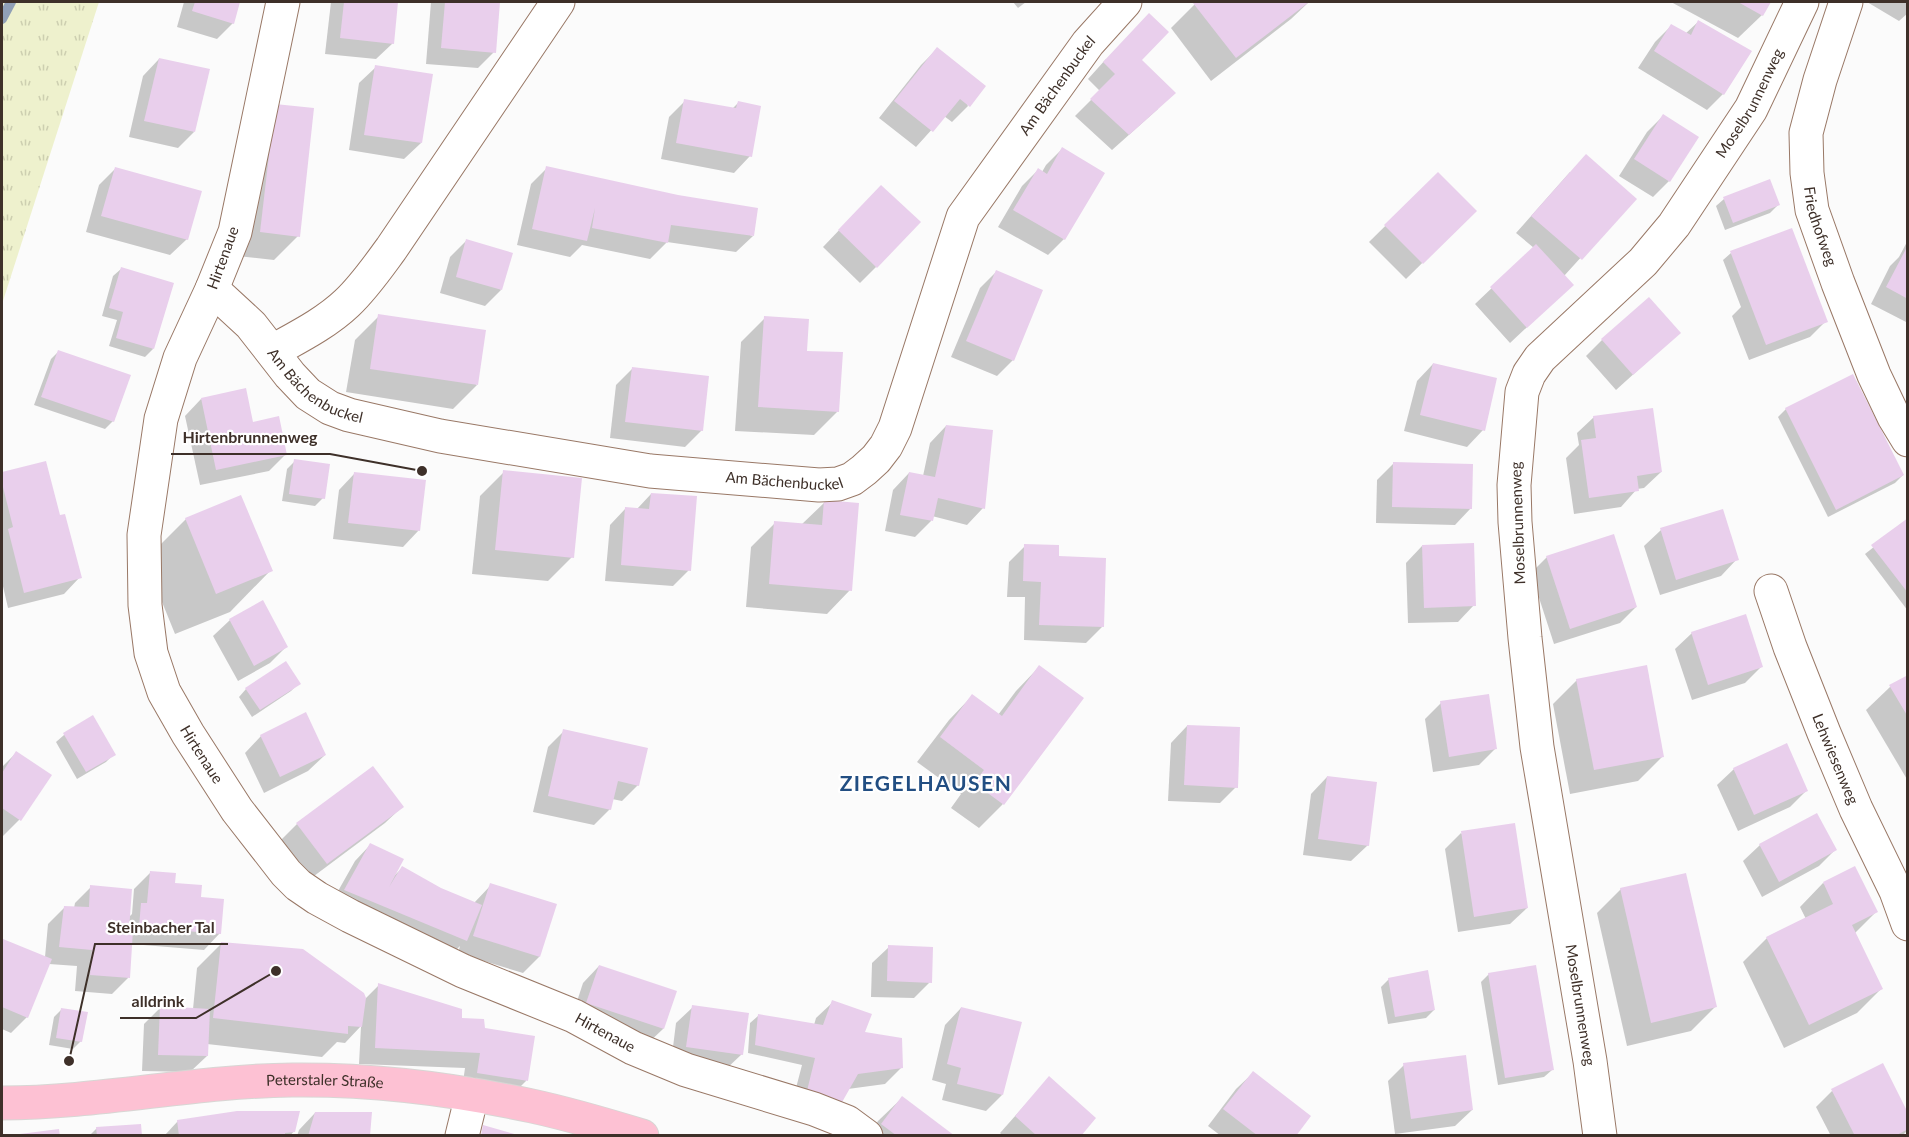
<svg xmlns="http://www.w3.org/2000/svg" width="1909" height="1137" font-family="Lato,sans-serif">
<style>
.grass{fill:url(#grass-tufts)}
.shadow{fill:#0003}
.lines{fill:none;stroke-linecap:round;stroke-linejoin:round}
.stream{stroke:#90a0b6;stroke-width:10}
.building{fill:#e9cfec}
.minor-casing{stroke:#997866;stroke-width:35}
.major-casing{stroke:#d8d6d4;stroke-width:35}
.minor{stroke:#fff;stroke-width:33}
.major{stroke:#fdc1d3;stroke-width:33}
.labels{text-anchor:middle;stroke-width:4.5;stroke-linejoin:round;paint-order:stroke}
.street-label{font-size:15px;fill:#3e3029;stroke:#fff}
.district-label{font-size:21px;font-weight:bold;letter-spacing:1.5px;fill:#224e82;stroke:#fff}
.leader{fill:none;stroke:#3e3029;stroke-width:2}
.callout-dot{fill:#3e3029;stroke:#fff;stroke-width:2}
.callout-label{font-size:16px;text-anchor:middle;font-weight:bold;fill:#3e3029;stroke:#fff;stroke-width:4.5;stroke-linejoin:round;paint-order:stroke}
</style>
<defs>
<pattern id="grass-tufts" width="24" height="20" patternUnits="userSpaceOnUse" patternTransform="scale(1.5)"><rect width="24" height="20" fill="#eef1cd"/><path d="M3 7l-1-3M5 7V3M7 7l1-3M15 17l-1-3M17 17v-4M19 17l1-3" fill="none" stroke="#cdcfb0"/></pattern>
</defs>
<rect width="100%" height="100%" fill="#fbfbfb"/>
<polygon class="grass" points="2,2 99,2 2,304"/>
<g class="shadow">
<polygon points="184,2 239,2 233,23 217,39 177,27"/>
<polygon points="331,2 397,2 393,43 376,59 325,54"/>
<polygon points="431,2 498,2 494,52 478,68 426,64"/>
<polygon points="1013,2 1026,2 1018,8"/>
<polygon points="1197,2 1309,2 1291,19 1211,81 1171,28"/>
<polygon points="1671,2 1769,2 1762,15 1738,38"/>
<polygon points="1867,2 1908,2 1908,13 1899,21"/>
<polygon points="1698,22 1723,94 1707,110 1638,68 1655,42 1671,26 1685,34"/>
<polygon points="937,49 968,106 952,122 944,116 916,147 879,118 921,65"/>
<polygon points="159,59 194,132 178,148 129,137 143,76"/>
<polygon points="1106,59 1140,60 1158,109 1112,150 1075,116 1100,91 1088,79"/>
<polygon points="376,67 421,143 404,159 349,150 359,83"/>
<polygon points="685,101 732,109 738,103 750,156 734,173 661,159 669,117"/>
<polygon points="275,105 298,236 274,260 237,256"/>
<polygon points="1663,116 1669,181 1653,197 1619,176 1647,132"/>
<polygon points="1062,149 1064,239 1048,255 998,227 1022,186 1038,170 1042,172 1046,165"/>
<polygon points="547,168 753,236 736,252 667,242 650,259 582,245 570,257 517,245 531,184"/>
<polygon points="115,169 187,239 170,255 86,232 99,185"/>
<polygon points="1570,172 1634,199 1564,276 1572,285 1510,343 1475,304 1534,248 1516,233"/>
<polygon points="1438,174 1475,211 1406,279 1369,242"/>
<polygon points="1769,181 1778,205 1770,213 1725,230 1716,206 1724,199"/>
<polygon points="865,203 876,267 860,283 823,247"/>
<polygon points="1908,240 1908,323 1871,304 1890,266 1899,257"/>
<polygon points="466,241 501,290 485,306 440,293 450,257"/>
<polygon points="1731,253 1826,321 1810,337 1749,360 1732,316 1741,307 1723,260"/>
<polygon points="121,269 153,349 145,357 109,346 117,320 102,316 113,276"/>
<polygon points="996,272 1013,360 997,376 951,357 980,288"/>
<polygon points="379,316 477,385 453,409 346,392 355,340"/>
<polygon points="765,318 838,411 814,435 735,431 741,342"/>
<polygon points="1679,333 1616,390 1586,356 1602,340"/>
<polygon points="58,352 113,421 105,429 34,405 51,359"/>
<polygon points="1433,364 1483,430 1467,447 1404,431 1417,381"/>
<polygon points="632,369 702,430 685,447 610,438 616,385"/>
<polygon points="201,399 252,423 286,454 269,471 200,485 185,416"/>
<polygon points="1786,409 1903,475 1895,483 1828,517 1778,417"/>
<polygon points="1594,417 1661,472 1644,488 1637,489 1621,507 1574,514 1566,458 1579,445 1577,433"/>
<polygon points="946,426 983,508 967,525 932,516 931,521 915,537 885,531 893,490 909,473 923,476 930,443"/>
<polygon points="295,461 323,498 315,506 282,501 287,469"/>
<polygon points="45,463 59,517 80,577 64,594 8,608 2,582 2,473"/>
<polygon points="1393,464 1471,508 1455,525 1376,523 1377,480"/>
<polygon points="504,472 572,557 548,581 472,574 480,496"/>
<polygon points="355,473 419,530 403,547 333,539 339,490"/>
<polygon points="651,494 689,570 673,586 605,581 610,525 626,508 637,509"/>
<polygon points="825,502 850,590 827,614 746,607 751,547 775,523 801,525"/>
<polygon points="186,519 271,570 230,612 175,634 145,560"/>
<polygon points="1908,520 1908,611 1865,554"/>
<polygon points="1661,530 1737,559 1721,576 1660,595 1644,546"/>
<polygon points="1025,546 1057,558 1102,627 1086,643 1024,640 1025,597 1007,597 1009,562"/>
<polygon points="1422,546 1474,605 1458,622 1408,623 1406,563"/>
<polygon points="1547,557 1636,607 1620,623 1554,644 1531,573"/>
<polygon points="262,602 286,647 270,663 238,681 213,636 230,620"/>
<polygon points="1692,633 1761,667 1745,683 1692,700 1675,649"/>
<polygon points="1039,667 1081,699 1002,805 979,828 951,808 961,794 917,762 949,720 972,696 998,715 1016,691"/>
<polygon points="1908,676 1908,781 1866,710 1890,687"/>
<polygon points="1577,680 1662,757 1638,781 1570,794 1553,704"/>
<polygon points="299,683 291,691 252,717 239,697 246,689"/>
<polygon points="1441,703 1495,749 1479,765 1433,772 1425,719"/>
<polygon points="92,718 114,754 106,762 77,779 56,742 64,735"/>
<polygon points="1187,726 1236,787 1220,803 1168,801 1171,743"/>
<polygon points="564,731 638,785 622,801 612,799 610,809 594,825 533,812 548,747"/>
<polygon points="261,736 325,755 308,771 264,793 245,753"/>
<polygon points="16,753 50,775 19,820 3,836 2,835 2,767"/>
<polygon points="1734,769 1806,791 1790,807 1738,831 1717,785"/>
<polygon points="1327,777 1368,845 1351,861 1303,855 1311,794"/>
<polygon points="402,807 385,823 310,879 281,840 297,824"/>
<polygon points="1461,833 1527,908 1510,924 1458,932 1445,849"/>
<polygon points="371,844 393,877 402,868 440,889 474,903 491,885 555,905 539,957 523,973 458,953 460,946 450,956 329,907 355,861"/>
<polygon points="1760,845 1835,850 1819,866 1762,897 1743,861"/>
<polygon points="150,873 199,898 220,933 204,950 131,944 128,978 112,994 75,991 77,966 49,964 27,1017 11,1033 2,1029 2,943 4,941 45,957 48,924 65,907 74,908 75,903 91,887 128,918 132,914 134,889"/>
<polygon points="1823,883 1876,912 1854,934 1881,989 1857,1013 1784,1048 1743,962 1767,938 1806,919 1800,907"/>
<polygon points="1621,889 1715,1007 1691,1031 1627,1046 1597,913"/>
<polygon points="221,944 365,999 379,985 483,1029 533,1037 526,1081 510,1097 462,1089 465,1068 359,1064 361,1026 345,1043 337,1042 322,1057 207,1044 207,1056 190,1072 142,1071 144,1024 160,1008 193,1009 197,968"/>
<polygon points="889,947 930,982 914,998 871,997 872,963"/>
<polygon points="599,966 675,992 663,1029 646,1045 571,1020 583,983"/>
<polygon points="1489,974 1552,1070 1544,1077 1498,1085 1481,982"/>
<polygon points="1389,979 1434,1010 1426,1018 1388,1024 1381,987"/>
<polygon points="833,1002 863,1033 902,1067 885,1084 848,1089 790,1111 802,1065 748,1053 750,1023 758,1016 814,1025 816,1018"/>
<polygon points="693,1007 742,1054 725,1070 671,1063 676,1023"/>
<polygon points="961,1008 1002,1095 986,1111 942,1100 946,1084 932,1080 945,1025"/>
<polygon points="62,1009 81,1041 73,1049 49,1045 54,1017"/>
<polygon points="1404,1065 1472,1110 1455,1126 1395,1134 1388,1081"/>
<polygon points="1253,1073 1294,1136 1221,1136 1208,1126 1236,1089"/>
<polygon points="1049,1078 1079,1136 1003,1136 1000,1133"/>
<polygon points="1832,1091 1908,1116 1908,1130 1902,1136 1831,1136 1816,1107"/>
<polygon points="902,1098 952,1136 868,1136 878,1121"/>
<polygon points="315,1113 369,1136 297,1136 299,1130"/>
<polygon points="178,1121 294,1131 290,1136 164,1136"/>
<polygon points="97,1128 140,1136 89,1136"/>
</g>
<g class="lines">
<polyline class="stream" points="2,19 11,2"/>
</g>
<g class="building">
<polygon points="195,2 240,2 234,24 192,11"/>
<polygon points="344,2 398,2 394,44 340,38"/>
<polygon points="445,2 500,2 496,53 441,48"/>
<polygon points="1195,2 1309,2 1236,58 1193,3"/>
<polygon points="1738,2 1771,2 1763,16"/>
<polygon points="1149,13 1169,32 1142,60 1176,93 1129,135 1090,99 1115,74 1103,62"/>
<polygon points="1698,20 1752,51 1724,95 1654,51 1671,24 1691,35"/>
<polygon points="937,47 986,86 970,107 960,99 933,132 894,101"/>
<polygon points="159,58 210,69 195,132 144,121"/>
<polygon points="375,65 433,74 422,143 364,135"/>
<polygon points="684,99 736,108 738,101 761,106 752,157 676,143"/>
<polygon points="275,104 314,108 300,237 260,232"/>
<polygon points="1663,114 1699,137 1670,182 1634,159"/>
<polygon points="1062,147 1105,173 1065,240 1013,210 1038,168 1047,174"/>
<polygon points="1586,154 1637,199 1582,260 1531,216"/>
<polygon points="546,166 678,195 758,208 754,236 671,225 668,243 592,228 595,208 587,241 532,229"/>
<polygon points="115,167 202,191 188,240 101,216"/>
<polygon points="1438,172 1477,211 1423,264 1384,225"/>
<polygon points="1770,179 1780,205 1733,223 1723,197"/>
<polygon points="881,185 921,222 877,268 838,230"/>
<polygon points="1792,228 1828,322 1766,345 1730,251"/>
<polygon points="466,239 513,253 502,290 456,277"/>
<polygon points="1536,244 1574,285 1527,328 1490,287"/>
<polygon points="1908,245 1908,299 1886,287"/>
<polygon points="121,267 174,283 154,349 116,338 123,312 109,308"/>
<polygon points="996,270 1043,290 1014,361 966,341"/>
<polygon points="1649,297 1681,333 1633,375 1601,339"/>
<polygon points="378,314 486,330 478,385 370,369"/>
<polygon points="764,316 809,319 807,351 843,352 839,412 758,407"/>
<polygon points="58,350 131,375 114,422 41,397"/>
<polygon points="1433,363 1497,378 1485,431 1420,415"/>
<polygon points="632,367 709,376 703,431 625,422"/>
<polygon points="1853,374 1904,475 1836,510 1785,408"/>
<polygon points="246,388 253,422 279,416 287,455 216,470 201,398"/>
<polygon points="1653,408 1662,472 1637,476 1639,491 1589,498 1581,440 1596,438 1593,416"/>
<polygon points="946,425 993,430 985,509 938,498 933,521 900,515 909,472 935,477"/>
<polygon points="294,459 330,464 325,499 289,494"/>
<polygon points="46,461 60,515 65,514 82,578 24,593 8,529 13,527 2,483 2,472"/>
<polygon points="1393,462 1473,464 1472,509 1392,507"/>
<polygon points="503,470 582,478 574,558 495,550"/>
<polygon points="354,472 426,480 420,531 348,523"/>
<polygon points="651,493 697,496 691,571 621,565 625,507 649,509"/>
<polygon points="241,495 273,571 216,594 185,518"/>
<polygon points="824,500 859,503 852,591 769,584 774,521 822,525"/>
<polygon points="1723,509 1739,560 1676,580 1660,528"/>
<polygon points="1908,518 1908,593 1871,545"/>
<polygon points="1614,534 1637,607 1570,629 1546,556"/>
<polygon points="1474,543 1476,606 1424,608 1422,545"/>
<polygon points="1024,544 1059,545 1059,556 1106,558 1104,627 1039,625 1041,582 1023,581"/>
<polygon points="263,600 288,647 254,666 229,619"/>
<polygon points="1746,614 1763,667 1708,685 1691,632"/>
<polygon points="286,661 301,684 260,710 245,688"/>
<polygon points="1039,665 1084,698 1004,805 974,783 984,770 940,737 972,694 1002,716"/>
<polygon points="1647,665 1664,757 1594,770 1576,679"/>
<polygon points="1908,675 1908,717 1889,685"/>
<polygon points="1489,694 1497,749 1449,757 1440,701"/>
<polygon points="306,712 326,755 280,777 260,735"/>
<polygon points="93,715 116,755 86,772 63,733"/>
<polygon points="1187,725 1240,727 1238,788 1184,785"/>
<polygon points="563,729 648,748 639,786 618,781 611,810 548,796"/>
<polygon points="1787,743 1808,791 1754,815 1733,768"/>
<polygon points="16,751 52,775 21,821 2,808 2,773"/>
<polygon points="373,766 404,807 327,864 296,823"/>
<polygon points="1327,776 1377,782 1369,846 1318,839"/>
<polygon points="1817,813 1837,850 1779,882 1759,844"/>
<polygon points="1515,823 1528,908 1474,917 1461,831"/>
<polygon points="370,843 404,859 389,887 402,866 441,888 482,905 467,941 344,890"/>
<polygon points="1855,866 1878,912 1852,925 1883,989 1809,1025 1766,937 1833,904 1823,882"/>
<polygon points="150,871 176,873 175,883 202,885 201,897 224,899 221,934 139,927 141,903 147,903"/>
<polygon points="1686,873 1717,1007 1651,1023 1620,888"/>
<polygon points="490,883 557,904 540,957 473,936"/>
<polygon points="90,885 132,889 129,930 133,930 130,978 90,975 92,950 59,947 64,906 89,907"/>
<polygon points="3,939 52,959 28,1018 2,1007 2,944"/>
<polygon points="221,942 303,949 364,993 366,998 362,1027 348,1026 348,1034 213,1018"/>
<polygon points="888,945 933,947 932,983 887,981"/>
<polygon points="599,965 677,991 664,1029 586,1003"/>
<polygon points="1536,965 1554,1070 1505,1078 1488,973"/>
<polygon points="1428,970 1435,1010 1395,1017 1388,978"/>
<polygon points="378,983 462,1009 462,1018 484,1019 485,1028 535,1036 528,1081 477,1073 480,1053 375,1048"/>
<polygon points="832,1000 872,1014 865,1032 902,1038 903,1068 858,1074 841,1104 806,1095 815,1058 755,1045 758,1014 823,1025"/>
<polygon points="692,1005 749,1013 743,1055 686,1047"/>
<polygon points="160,1006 210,1009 208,1056 158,1055"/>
<polygon points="961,1007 1022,1022 1003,1095 957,1084 961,1068 947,1064"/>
<polygon points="61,1008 88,1012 82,1042 56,1038"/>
<polygon points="1466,1055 1473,1110 1411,1119 1403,1063"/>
<polygon points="1883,1063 1908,1113 1908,1129 1895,1136 1855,1136 1831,1089"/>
<polygon points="1253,1071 1311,1116 1296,1136 1258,1136 1223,1109"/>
<polygon points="1049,1076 1096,1118 1081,1136 1037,1136 1015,1116"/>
<polygon points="902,1096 955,1136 897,1136 881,1124"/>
<polygon points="237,1111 300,1111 295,1132 285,1133 285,1136 179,1136 177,1120"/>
<polygon points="315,1112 372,1112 370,1136 308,1136"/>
<polygon points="141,1124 142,1136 97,1136 96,1127"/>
<polygon points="483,1125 518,1135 518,1136 481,1136"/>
<polygon points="59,1129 60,1136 21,1136 20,1134"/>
</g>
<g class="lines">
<defs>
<g id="minor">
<path id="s1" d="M283,2L235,232L212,289L180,358L161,419L144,535L145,605L151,653L164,692L188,734L237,810L286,873L298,885L317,898L350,916L463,971L574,1016L633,1048L686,1070L814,1109L847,1122L866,1136"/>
<path id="s2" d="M1846,2L1820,80L1806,133L1807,173L1812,210L1838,283L1874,375L1894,417L1908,440"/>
<path id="s3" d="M212,289L251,325L290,375L308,394L330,408L349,415L440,436L650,471L819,485L838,484L852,479L864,470L876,459L886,446L895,428L963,217L1088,43L1125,2"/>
<path d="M273,351C298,337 326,323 347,303C364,287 377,268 391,249L558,2"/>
<path id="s4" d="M1771,591L1790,647L1824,733L1856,809L1896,891L1908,924"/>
<polyline points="462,1136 472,1095"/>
<path id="s5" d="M1600,1136L1590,1061L1537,747L1525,638L1515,522L1514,485L1522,392L1529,374L1540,358L1643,262L1674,225L1751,109L1802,2"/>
</g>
<g id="major">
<path id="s6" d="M2,1103C99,1103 195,1081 292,1080C373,1079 453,1089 532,1106C569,1114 606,1125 642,1136"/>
</g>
</defs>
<use href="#minor" class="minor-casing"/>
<use href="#major" class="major-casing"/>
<use href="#minor" class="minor"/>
<use href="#major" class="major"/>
</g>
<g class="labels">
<g class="street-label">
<text dy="5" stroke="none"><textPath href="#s3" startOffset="1150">Am Bächenbuckel</textPath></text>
<text dy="5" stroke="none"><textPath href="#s5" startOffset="1122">Moselbrunnenweg</textPath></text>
<text dy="5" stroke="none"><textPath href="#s2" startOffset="232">Friedhofweg</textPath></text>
<text transform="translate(223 258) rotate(-70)" y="5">Hirtenaue</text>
<text dy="5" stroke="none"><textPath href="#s3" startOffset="144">Am Bächenbuckel</textPath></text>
<text dy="5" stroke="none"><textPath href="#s3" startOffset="630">Am Bächenbuckel</textPath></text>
<text transform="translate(1518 523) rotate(-92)" y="5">Moselbrunnenweg</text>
<text dy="5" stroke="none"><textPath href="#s1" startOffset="786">Hirtenaue</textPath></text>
<text dy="5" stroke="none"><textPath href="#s4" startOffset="180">Lehwiesenweg</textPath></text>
<text transform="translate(1580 1005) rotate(81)" y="5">Moselbrunnenweg</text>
<text dy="5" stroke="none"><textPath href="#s1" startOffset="1290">Hirtenaue</textPath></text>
<text dy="5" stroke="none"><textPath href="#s6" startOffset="324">Peterstaler Straße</textPath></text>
</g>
<g class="district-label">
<text x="926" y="791">ZIEGELHAUSEN</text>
</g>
</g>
<path class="leader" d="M422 471L330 454H171M69 1061L95 944H228M276 971L196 1018H120"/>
<g class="callout-dot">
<circle cx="422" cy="471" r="6"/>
<circle cx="69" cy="1061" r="6"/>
<circle cx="276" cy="971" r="6"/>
</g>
<g class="callout-label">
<text x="250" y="443">Hirtenbrunnenweg</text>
<text x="161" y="933">Steinbacher Tal</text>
<text x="158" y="1007">alldrink</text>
</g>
<rect width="1909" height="1137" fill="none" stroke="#3e3029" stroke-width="6"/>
</svg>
